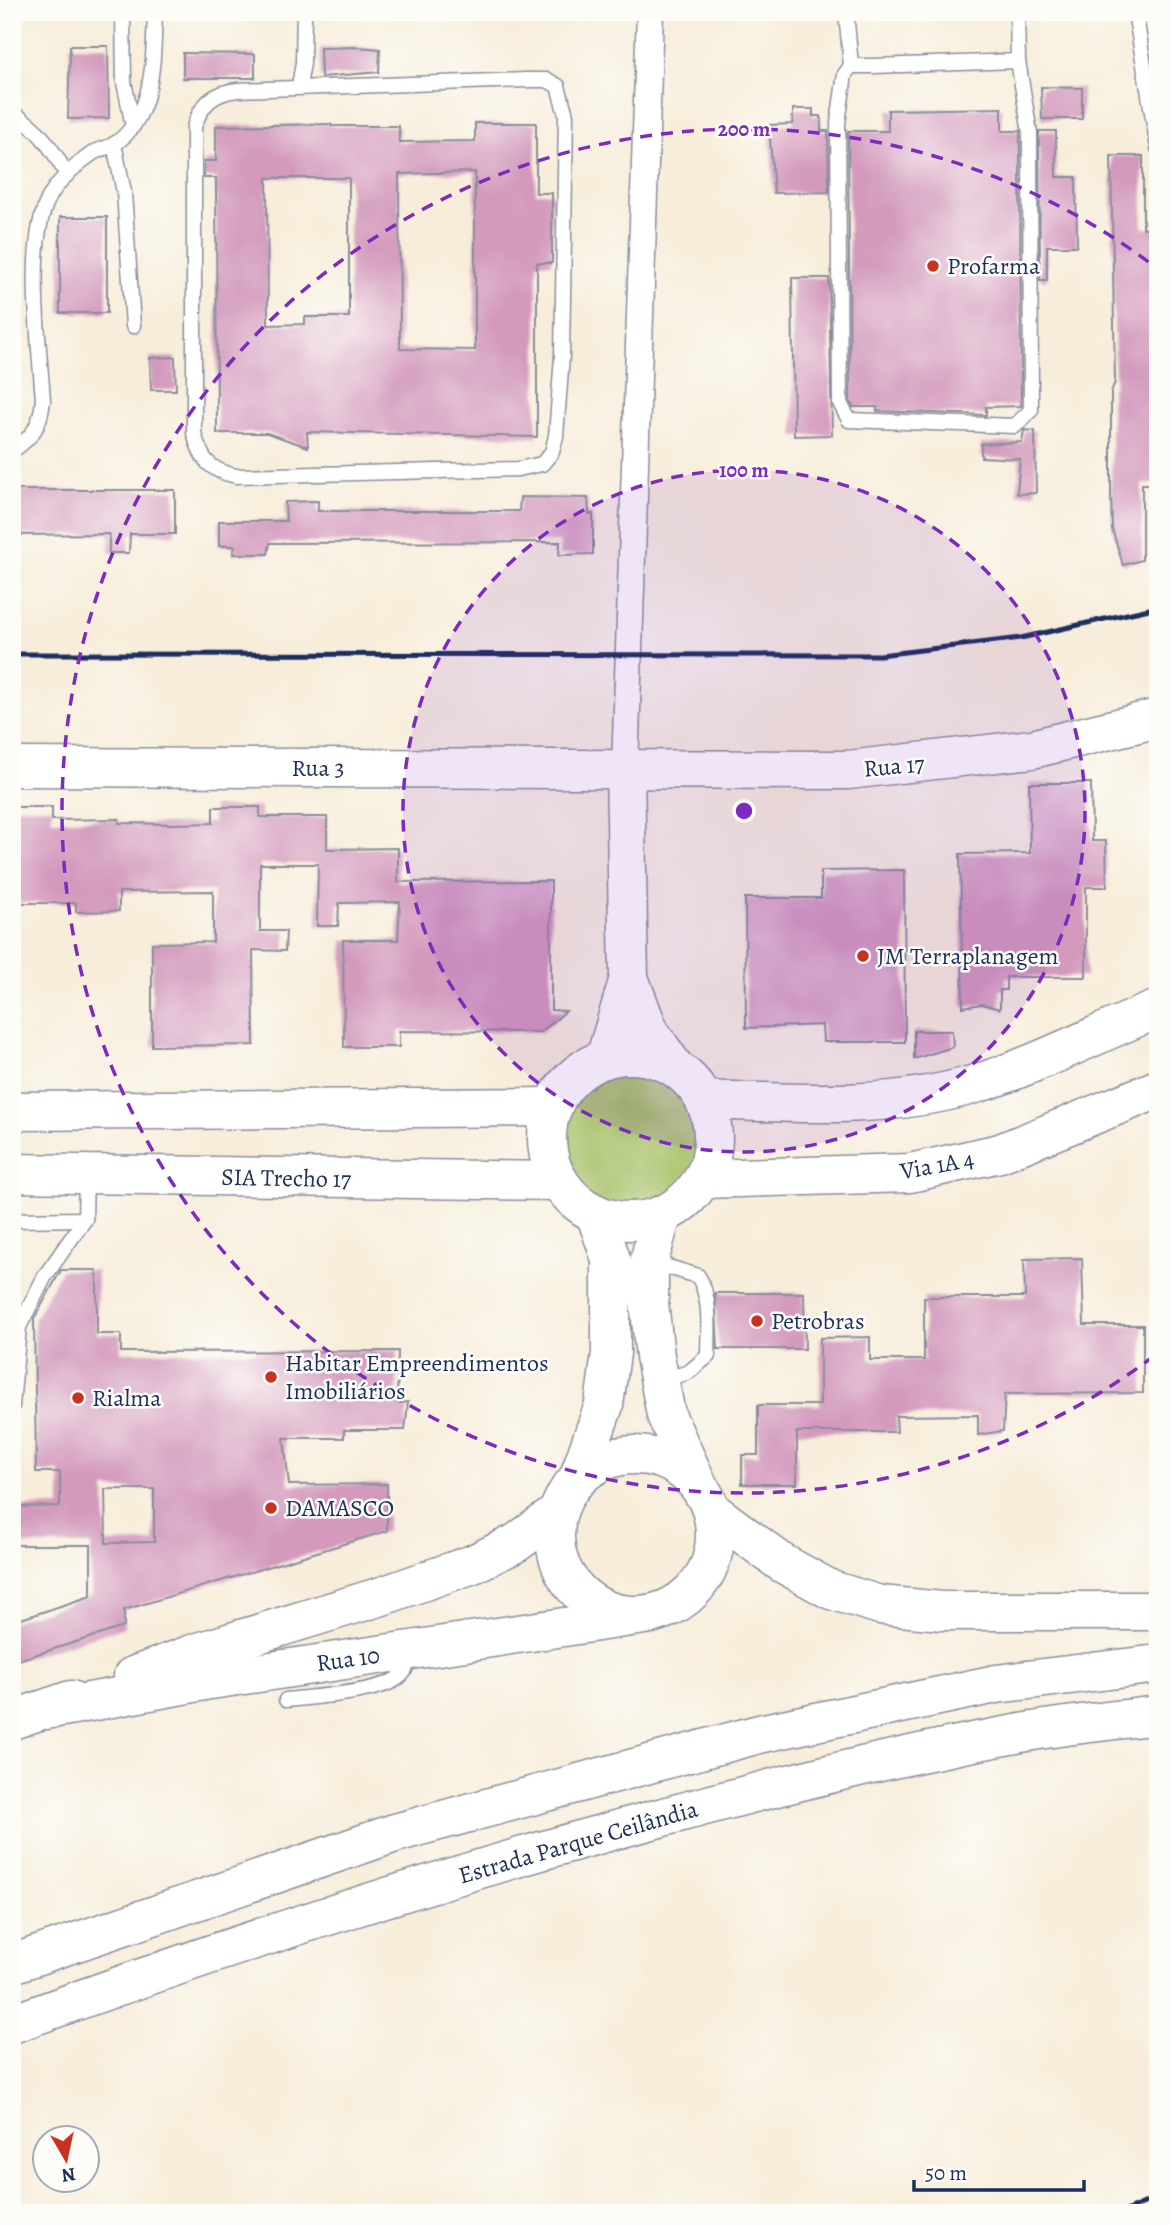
<svg xmlns="http://www.w3.org/2000/svg" width="1170" height="2225" font-family="Alegreya,serif">
<style>
.green{fill:#a5c066;stroke:#607862;stroke-width:2}
.building{fill:#d39abd;fill-rule:evenodd}
.lines{fill:none;stroke-linecap:round;stroke-linejoin:round}
.lane-casing{stroke:#898e9c;stroke-width:17}
.street-casing{stroke:#898e9c;stroke-width:29}
.secondary-casing{stroke:#898e9c;stroke-width:41}
.highway-casing{stroke:#898e9c;stroke-width:41}
.lane{stroke:#fff;stroke-width:14}
.street{stroke:#fff;stroke-width:26}
.secondary{stroke:#fff;stroke-width:38}
.highway{stroke:#fff;stroke-width:38}
.rail{stroke:#1b2f5e;stroke-width:5}
.ring{fill:none;stroke:#7b2cbf;stroke-width:3.5;stroke-dasharray:12 9}
.poi-dot{fill:#c8321e;stroke:#fdfcf7;stroke-width:2.5}
.labels{text-anchor:middle;stroke-width:5;stroke-linejoin:round;paint-order:stroke}
.poi-label{font-size:24px;fill:#1b2f5e;stroke:#fdfcf7;text-anchor:start}
.street-label{font-size:24px;fill:#1b2f5e;stroke:#fdfcf7}
.centre{fill:#7b2cbf;stroke:#fdfcf7;stroke-width:3.5}
.ring-label{font-size:21px;text-anchor:middle;font-weight:bold;fill:#7b2cbf;stroke:#fdfcf7;stroke-width:5;stroke-linejoin:round;paint-order:stroke}
</style>
<rect width="100%" height="100%" fill="#fdfcf7"/>
<filter id="ink" filterUnits="userSpaceOnUse"><feTurbulence type="fractalNoise" baseFrequency=".0143" numOctaves="2"/><feDisplacementMap in="SourceGraphic" scale="14" xChannelSelector="R" yChannelSelector="G"/><feConvolveMatrix kernelMatrix="1 2 1 2 8 2 1 2 1" color-interpolation-filters="sRGB"/></filter>
<filter id="wash" filterUnits="userSpaceOnUse"><feTurbulence type="fractalNoise" baseFrequency=".00686" numOctaves="4" result="noise"/><feDisplacementMap in="SourceGraphic" scale="28" xChannelSelector="R" yChannelSelector="G"/><feGaussianBlur stdDeviation="1.57" result="paint"/><feColorMatrix in="noise" values="0 0 0 0 0 0 0 0 0 0 0 0 0 0 0 0 0 1.4 0 .05"/><feComposite in="paint" operator="in"/></filter>
<g filter="url(#wash)">
<rect width="100%" height="100%" fill="#f7edda"/>
<circle class="green" cx="630" cy="1138" r="72"/>
<g id="blocks">
<g class="building">
<polygon points="70,46 108,46 109,118 68,119"/>
<polygon points="358,47 380,49 379,72 321,77 320,48"/>
<polygon points="183,53 255,54 255,78 183,78"/>
<polygon points="1041,87 1082,88 1082,119 1042,119"/>
<polygon points="1002,108 1002,131 1020,131 1020,134 1021,406 986,407 986,415 877,411 877,407 853,407 850,401 848,131 888,131 888,110"/>
<polygon points="793,109 813,109 813,116 821,116 821,131 828,131 829,192 774,193 769,125 793,124"/>
<path d="M475,123H536V193H552V263H537V437L307,432L308,447L267,433H217L216,178H204V161H216V126L331,124V126H399V142L475,141ZM475,172V350L400,349L399,174ZM267,178H349V317H305V324L268,325Z"/>
<polygon points="1039,131 1056,131 1056,177 1076,177 1077,246 1047,246 1047,280 1040,280"/>
<polygon points="1111,156 1143,156 1143,228 1158,229 1156,484 1142,484 1142,560 1123,565 1112,529 1111,494 1111,392 1115,382"/>
<rect x="60" y="217" width="47" height="96"/>
<polygon points="792,278 829,278 832,435 794,436"/>
<polygon points="175,357 176,390 151,390 150,358"/>
<polygon points="1024,430 1035,431 1036,493 1017,494 1020,459 981,457 981,444 1022,442"/>
<polygon points="12,490 175,490 175,534 130,534 129,553 109,553 109,534 12,535"/>
<polygon points="520,497 588,498 589,514 593,514 593,554 559,555 560,542 270,543 268,554 233,554 235,546 219,546 219,521 286,521 285,502 318,501 318,511 519,511"/>
<polygon points="1029,783 1091,783 1092,841 1106,841 1107,887 1086,887 1086,977 1006,977 1006,990 1000,990 1000,1009 982,1004 963,1007 960,854 1030,853"/>
<polygon points="12,807 52,807 52,820 119,819 119,823 173,824 213,823 213,807 260,807 260,817 327,817 327,849 398,848 398,882 551,881 551,1010 566,1011 541,1032 399,1031 399,1047 344,1047 343,940 398,940 400,902 339,903 338,926 317,926 318,864 260,864 260,931 286,931 285,951 253,950 254,1045 152,1046 152,943 213,942 213,891 119,892 119,911 76,912 76,903 12,903"/>
<polygon points="904,870 905,1042 823,1042 822,1025 746,1028 745,898 821,898 821,871"/>
<polygon points="914,1031 952,1031 953,1047 914,1059"/>
<polygon points="1082,1258 1084,1325 1143,1325 1143,1393 1005,1394 1003,1431 978,1435 978,1415 896,1416 897,1432 797,1432 797,1484 742,1484 742,1455 758,1455 758,1405 820,1405 820,1338 870,1337 870,1360 924,1360 924,1297 1025,1297 1024,1259"/>
<path d="M61,1270H97V1334H121V1352L398,1351L397,1403L408,1402L405,1430H344V1438H284L289,1485L387,1484V1531L124,1610V1627L12,1662V1622L91,1596V1545H12V1507L60,1506V1472H36L34,1319ZM105,1489H154V1542L106,1543Z"/>
<polygon points="715,1293 804,1293 805,1349 718,1349"/>
</g>
</g>
</g>
<g filter="url(#ink)">
<use href="#blocks" fill-opacity="0" stroke="#898e9c" stroke-width="2"/>
<g class="lines">
<defs>
<g id="lane">
<polyline points="123,12 124,82 133,126"/>
<polyline points="846,12 851,66 874,66 1018,61 1017,12"/>
<polyline points="1135,12 1158,148"/>
<polyline points="851,66 845,74 838,123 840,403 849,420 1015,426 1031,410 1030,133 1018,61"/>
<path d="M526,80H547L558,86L566,115L562,356L556,436L552,452L542,464L518,469L236,476C208,470 201,459 194,433V127C201,104 213,93 237,90Z"/>
<polyline points="299,86 303,63 304,12"/>
<path d="M12,113C39,127 53,150 67,175"/>
<polyline points="114,144 124,192 133,326"/>
<path d="M12,451C33,437 40,426 43,401C40,349 24,237 51,194C60,179 78,163 93,153C99,149 107,148 113,145C156,118 153,56 155,12"/>
<polyline points="12,1220 85,1219"/>
<path d="M651,1262L698,1276C712,1299 708,1330 708,1356L689,1372L660,1381"/>
<polyline points="12,1406 19,1327 45,1276 85,1219 86,1175"/>
<path d="M286,1700C311,1697 390,1693 403,1673C408,1667 406,1659 406,1652"/>
</g>
<polyline id="street" points="625,769 650,12"/>
<g id="secondary">
<polyline points="12,767 848,770 1032,749 1158,718"/>
<polyline points="629,978 649,1031 674,1067"/>
<circle cx="630" cy="1138" r="83"/>
<polyline points="605,1059 629,978 625,769"/>
<path d="M705,1100C793,1103 890,1110 975,1084C1038,1065 1097,1033 1158,1009"/>
<polyline points="12,1111 553,1107"/>
<polyline points="12,1173 559,1181"/>
<polyline points="703,1179 910,1173 1000,1153 1158,1089"/>
<polyline points="662,1215 649,1261 649,1302 655,1356 666,1415 697,1483"/>
<circle cx="635" cy="1535" r="80"/>
<polyline points="579,1476 604,1405 611,1353 611,1259 595,1213"/>
<polyline points="133,1676 192,1654 382,1596 473,1564 516,1543 557,1513"/>
<polyline points="46,1710 204,1681 651,1614"/>
<polyline points="12,1720 71,1700"/>
</g>
<g id="highway">
<polyline points="712,1511 782,1563 831,1590 880,1605 942,1611 1158,1611"/>
<polyline points="12,1964 395,1833 759,1734 996,1684 1158,1664"/>
<path d="M12,2024C227,1946 446,1875 667,1816C782,1785 898,1755 1016,1734C1062,1725 1111,1721 1158,1715"/>
</g>
</defs>
<use href="#lane" class="lane-casing"/>
<use href="#street" class="street-casing"/>
<use href="#secondary" class="secondary-casing"/>
<use href="#highway" class="highway-casing"/>
<use href="#lane" class="lane"/>
<use href="#street" class="street"/>
<use href="#secondary" class="secondary"/>
<use href="#highway" class="highway"/>
<g class="rail">
<polyline points="12,654 880,655 1021,638 1158,607"/>
<polyline points="1121,2213 1158,2197"/>
</g>
</g>
</g>
<circle cx="744" cy="811" r="341" fill="#7b2cbf" fill-opacity=".12"/>
<g class="ring">
<circle cx="744" cy="811" r="341"/>
<path d="M1154 1356A682 682 0 1 1 1154 266"/>
</g>
<g class="poi-dot">
<circle cx="933" cy="266" r="7"/>
<circle cx="863" cy="956" r="7"/>
<circle cx="757" cy="1321" r="7"/>
<circle cx="271" cy="1377" r="7"/>
<circle cx="78" cy="1398" r="7"/>
<circle cx="271" cy="1508" r="7"/>
</g>
<g class="labels">
<g class="poi-label">
<text x="947" y="274">Profarma</text>
<text x="877" y="964">JM Terraplanagem</text>
<text x="771" y="1329">Petrobras</text>
<text x="285" y="1371">Habitar Empreendimentos<tspan x="285" dy="28">Imobiliários</tspan></text>
<text x="92" y="1406">Rialma</text>
<text x="285" y="1516">DAMASCO</text>
</g>
<g class="street-label">
<text transform="translate(894 766) rotate(-5)" y="8">Rua 17</text>
<text x="318" y="776">Rua 3</text>
<text transform="translate(937 1165) rotate(-10)" y="8">Via 1A 4</text>
<text transform="translate(286 1178) rotate(1)" y="8">SIA Trecho 17</text>
<text transform="translate(348 1659) rotate(-8)" y="8">Rua 10</text>
<text transform="translate(578 1842) rotate(-16)" y="8">Estrada Parque Ceilândia</text>
</g>
</g>
<circle cx="744" cy="811" r="10" class="centre"/>
<g class="ring-label">
<text x="744" y="136">200 m</text>
<text x="744" y="477">100 m</text>
</g>
<rect width="1170" height="2225" fill="none" stroke="#fdfcf7" stroke-width="42"/>
<g transform="translate(66 2159) rotate(171)"><circle r="33" fill="#fdfcf7" stroke="#a3aaba" stroke-width="2"/>
<path d="M0-5L12 26L0 18L-12 26Z" fill="#c8321e"/>
<text y="-10" font-size="19" font-weight="bold" text-anchor="middle" fill="#1b2f5e">N</text>
</g>
<path d="M914 2180v10h170v-10" fill="none" stroke="#1b2f5e" stroke-width="3.5"/>
<text x="925" y="2180" font-size="21" fill="#1b2f5e" stroke="#fdfcf7" stroke-width="5" paint-order="stroke">50 m</text>
</svg>
